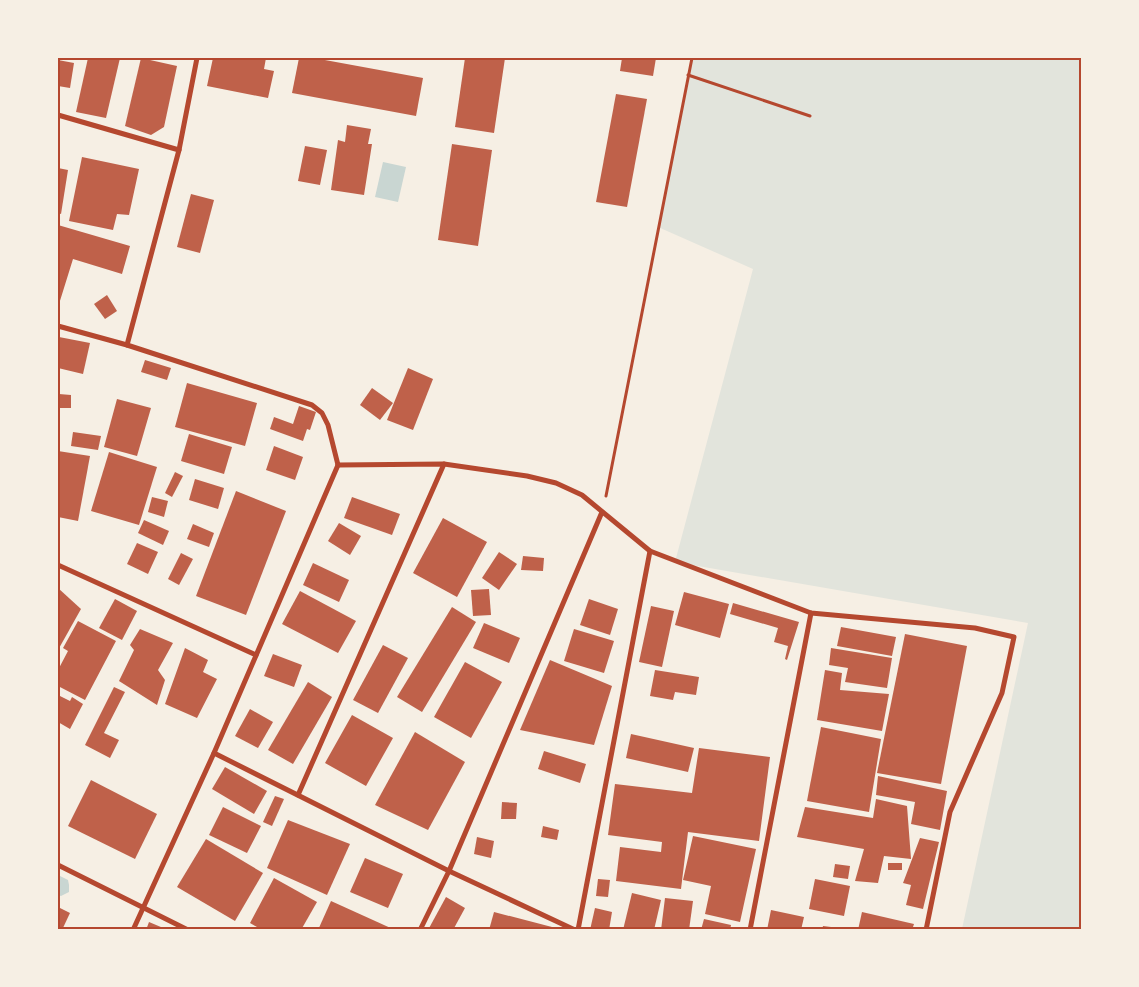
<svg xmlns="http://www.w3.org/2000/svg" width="1139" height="987" font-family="'Open Sans',sans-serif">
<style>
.green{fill:#e2e4dc}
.water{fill:#c9d6d2}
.building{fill:#bf614a}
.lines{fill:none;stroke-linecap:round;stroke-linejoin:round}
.path{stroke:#b5482f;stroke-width:3}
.minor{stroke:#b5482f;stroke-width:5}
.neatline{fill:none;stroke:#b5482f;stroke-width:2}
</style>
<rect width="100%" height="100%" fill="#f6efe4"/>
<polygon class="green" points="692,58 1081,58 1081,929 962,929 1028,623 675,562 753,269 658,227"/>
<g class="water">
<polygon points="383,162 406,167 398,202 375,197"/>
<polygon points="58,875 68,880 69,885 69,892 61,896 58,895"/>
</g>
<g class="building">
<polygon points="88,58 120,58 106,118 76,112"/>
<polygon points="141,58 177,66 164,127 151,135 125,126"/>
<polygon points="213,58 266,58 264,69 274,71 268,98 207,86"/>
<polygon points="299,58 314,58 423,78 416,116 292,93"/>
<polygon points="465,58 505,58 494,133 455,127"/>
<polygon points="622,58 656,58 653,76 620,71"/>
<polygon points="58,60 74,63 70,88 58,86"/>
<polygon points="616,94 647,99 627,207 596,202"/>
<polygon points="347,125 371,129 368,144 372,144 364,195 331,190 338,140 345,142"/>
<polygon points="452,144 492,150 478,246 438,240"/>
<polygon points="305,146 327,150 320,185 298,181"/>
<polygon points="82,157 139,169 129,215 117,214 113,230 69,221"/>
<polygon points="58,168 68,170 61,214 58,213"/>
<polygon points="191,194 214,200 200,253 177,247"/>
<polygon points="58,225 130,246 122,274 73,259 59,304 58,304"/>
<polygon points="107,295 117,311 105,319 94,304"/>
<polygon points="59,337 90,343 83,374 58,368"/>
<polygon points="145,360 171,368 167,380 141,372"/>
<polygon points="408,368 433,379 413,430 387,420"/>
<polygon points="187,383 257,403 245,446 175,427"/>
<polygon points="372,388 393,403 380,420 360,405"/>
<polygon points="59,394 71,395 71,408 59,408"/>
<polygon points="117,399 151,408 137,456 104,447"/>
<polygon points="299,406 316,412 310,430 307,429 303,441 270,429 274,417 293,424"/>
<polygon points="73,432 101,436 98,450 71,446"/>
<polygon points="189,434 232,447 224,474 181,461"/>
<polygon points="274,446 303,457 295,480 266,470"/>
<polygon points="58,451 90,456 78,521 58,517"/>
<polygon points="109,452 157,467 139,525 91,511"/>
<polygon points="175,472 183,476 172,497 165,493"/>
<polygon points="195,479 224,488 218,509 189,500"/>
<polygon points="236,491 286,511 246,615 196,596"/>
<polygon points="152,497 168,501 164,517 148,512"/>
<polygon points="352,497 400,514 392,535 344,518"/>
<polygon points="443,518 487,542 457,597 413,573"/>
<polygon points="144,520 169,531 163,545 138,533"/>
<polygon points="339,523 361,536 350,555 328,541"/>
<polygon points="193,524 214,533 209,547 187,539"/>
<polygon points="137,543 158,552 148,574 127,564"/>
<polygon points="499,552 517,564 499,590 482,578"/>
<polygon points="181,553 193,559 179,585 168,579"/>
<polygon points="523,556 544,558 543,571 521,570"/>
<polygon points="313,563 349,580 339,602 303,585"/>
<polygon points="58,588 81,609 58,650"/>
<polygon points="489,589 491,615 473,616 471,590"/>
<polygon points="300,591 356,621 338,653 282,624"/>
<polygon points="684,592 729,604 720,638 675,625"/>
<polygon points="115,599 137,611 122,640 99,628"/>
<polygon points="589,599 618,609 610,635 580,625"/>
<polygon points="733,603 799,622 787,660 785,659 788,646 774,642 778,628 730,614"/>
<polygon points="651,606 674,611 662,667 639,662"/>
<polygon points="452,607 476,622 422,712 397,697"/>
<polygon points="78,621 116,641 85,700 58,686 58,670 68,651 63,648"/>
<polygon points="484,623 520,638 509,663 473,648"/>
<polygon points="841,627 896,637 892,656 837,646"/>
<polygon points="140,629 173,643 158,670 165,680 157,705 119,681 134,650 130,645"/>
<polygon points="574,629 614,641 604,673 564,661"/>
<polygon points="905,634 967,646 941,784 877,773"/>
<polygon points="383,645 408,658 378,713 353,700"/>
<polygon points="185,648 208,660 203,672 217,679 197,718 165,704"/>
<polygon points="831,648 892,658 887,688 845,682 848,668 829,665"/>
<polygon points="273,654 302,665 294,687 264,676"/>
<polygon points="550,660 612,686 594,745 520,730"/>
<polygon points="465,662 502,682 471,738 434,717"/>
<polygon points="655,670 699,677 696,695 675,692 673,700 650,696"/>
<polygon points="825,670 842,673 840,690 889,694 882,731 817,720"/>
<polygon points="308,682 332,697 293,764 268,750"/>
<polygon points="114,687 125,692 104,733 119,740 110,758 85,745"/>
<polygon points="58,695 70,701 72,697 83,704 70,729 58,722"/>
<polygon points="250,709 273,722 258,748 235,736"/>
<polygon points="352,715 393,738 366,786 325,763"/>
<polygon points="821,727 881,739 869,812 807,801"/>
<polygon points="415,732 465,762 428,830 375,805"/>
<polygon points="631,734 694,748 688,772 626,758"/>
<polygon points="699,748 770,757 759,841 688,832 681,889 616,881 620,847 661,852 662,842 608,835 615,784 692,793"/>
<polygon points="544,751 586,764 580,783 538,769"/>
<polygon points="225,767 267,791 254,814 212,789"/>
<polygon points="878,776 947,791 940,830 911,824 915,802 876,795"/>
<polygon points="91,780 157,814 135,859 68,826"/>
<polygon points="275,796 284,799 272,826 263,822"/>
<polygon points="876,799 907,806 911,859 884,856 878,883 855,881 864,849 797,837 805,807 873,818"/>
<polygon points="502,802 517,803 516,819 501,819"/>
<polygon points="223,807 261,826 247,853 209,835"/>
<polygon points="288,820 350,844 327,895 267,868"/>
<polygon points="543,826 559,830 557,840 541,837"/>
<polygon points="693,836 756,849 740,922 705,914 711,886 683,880"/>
<polygon points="477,837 494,841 491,858 474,854"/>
<polygon points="920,838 939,842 923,909 906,905 911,885 903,883"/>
<polygon points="206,839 263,873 235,921 177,887"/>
<polygon points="365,858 403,874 388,908 350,892"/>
<rect x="888" y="863" width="14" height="7"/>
<polygon points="835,864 850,866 848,879 833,877"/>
<polygon points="274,878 317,902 301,930 262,930 250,923"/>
<polygon points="598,879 610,880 608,897 596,896"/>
<polygon points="815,879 850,886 844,916 809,909"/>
<polygon points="632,893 661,900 654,930 623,930"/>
<polygon points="446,897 465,908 453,930 428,930"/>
<polygon points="665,898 693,901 689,930 661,930"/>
<polygon points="331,901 395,930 318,930"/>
<polygon points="58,907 70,913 62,930 58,930"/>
<polygon points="595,908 612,912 609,930 590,930"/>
<polygon points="771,910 804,917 801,930 767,930"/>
<polygon points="494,912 552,927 551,930 489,930"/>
<polygon points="862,912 914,924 912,930 858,930"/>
<polygon points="704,919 731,925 730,930 701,930"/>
<polygon points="149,922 168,930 146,930"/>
<polygon points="823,926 839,928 839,930 822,930"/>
</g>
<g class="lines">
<g class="path">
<polyline points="688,75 810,116"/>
<polyline points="606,496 692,58"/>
</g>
<g class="minor">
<polyline points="58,115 179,150"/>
<polyline points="58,326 127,345 312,405 322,413 328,425 338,465"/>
<polyline points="127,345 179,150 197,58"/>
<polyline points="338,465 444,464 527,476 556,483 582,495 650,551 811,613 975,628 1014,637 1002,693 950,812 926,930"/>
<polyline points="58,565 256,655"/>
<polyline points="214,753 449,871 575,930"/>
<polyline points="298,795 444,464"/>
<polyline points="58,865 188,930"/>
<polyline points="133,930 214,753 338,465"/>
<polyline points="420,930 449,871 602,512"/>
<polyline points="578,930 650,551"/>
<polyline points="750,930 811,613"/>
</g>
</g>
<rect width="1139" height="987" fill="none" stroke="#f6efe4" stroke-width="118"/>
<rect x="59" y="59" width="1021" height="869" class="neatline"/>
</svg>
